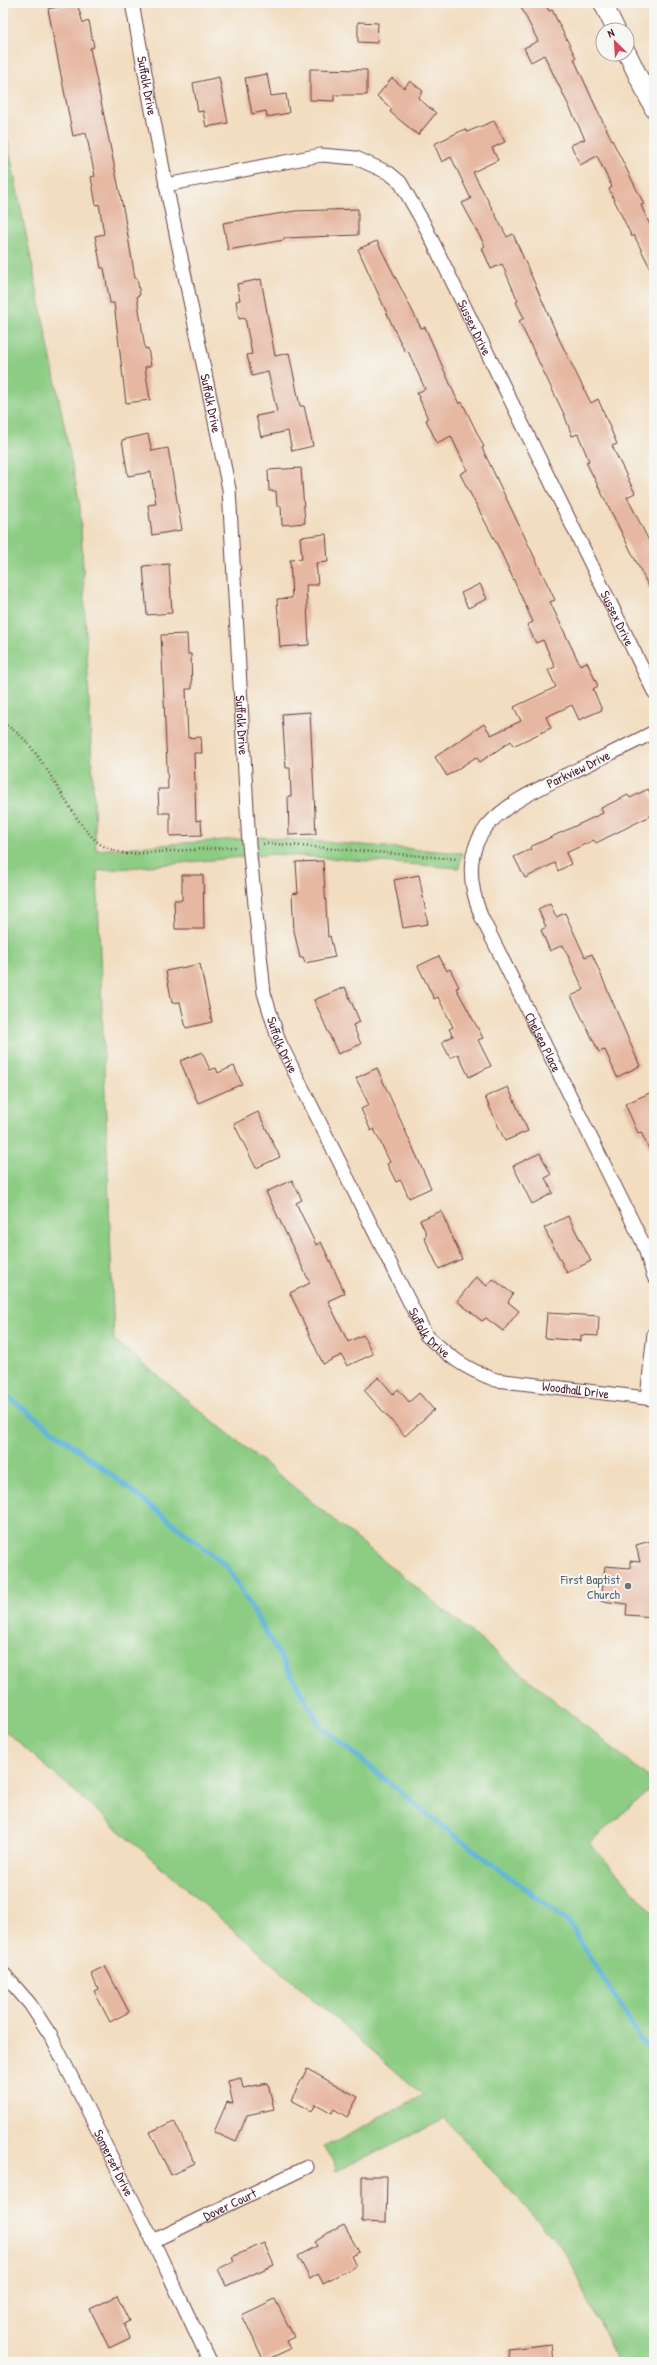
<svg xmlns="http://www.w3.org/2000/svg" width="657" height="2365" font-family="'Patrick Hand',sans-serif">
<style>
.green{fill:#8ccc83;stroke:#6b7657}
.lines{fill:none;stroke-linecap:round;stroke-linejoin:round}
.stream{stroke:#61b6dd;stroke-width:5}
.building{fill:#e6b7a1}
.street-casing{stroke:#633c41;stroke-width:15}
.secondary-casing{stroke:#633c41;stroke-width:20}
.path{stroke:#633c41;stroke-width:2.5;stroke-dasharray:1 3;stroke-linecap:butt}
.street{stroke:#fff;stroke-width:13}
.secondary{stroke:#fff;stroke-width:18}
.worship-dot{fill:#6b7280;stroke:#f6f6f2;stroke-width:1.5}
.labels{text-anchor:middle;stroke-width:4;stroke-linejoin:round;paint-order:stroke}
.street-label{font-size:13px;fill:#4a1f2b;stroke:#f6f6f2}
.worship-label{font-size:13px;fill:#5b616d;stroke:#f6f6f2;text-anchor:end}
</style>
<rect width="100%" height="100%" fill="#f6f6f2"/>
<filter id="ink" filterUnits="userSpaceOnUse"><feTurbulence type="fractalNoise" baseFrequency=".025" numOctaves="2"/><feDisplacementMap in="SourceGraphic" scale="8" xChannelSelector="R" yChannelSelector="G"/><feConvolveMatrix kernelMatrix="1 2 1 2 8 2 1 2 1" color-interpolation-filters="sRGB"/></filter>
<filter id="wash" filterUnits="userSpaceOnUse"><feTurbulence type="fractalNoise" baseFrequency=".012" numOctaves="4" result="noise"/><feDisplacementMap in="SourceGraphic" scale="16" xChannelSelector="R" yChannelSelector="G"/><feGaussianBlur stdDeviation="0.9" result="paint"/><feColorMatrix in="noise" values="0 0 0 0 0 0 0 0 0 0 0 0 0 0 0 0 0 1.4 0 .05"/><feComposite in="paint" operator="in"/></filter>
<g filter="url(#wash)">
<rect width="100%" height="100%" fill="#f2ddc0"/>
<polygon class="green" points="3,119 80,505 96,850 261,837 462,853 459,868 274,854 97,871 114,1340 654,1782 654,1786 589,1843 654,1914 654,2362 618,2362 562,2247 445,2119 336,2171 334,2162 324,2147 423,2095 3,1729"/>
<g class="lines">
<polyline class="stream" points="3,1393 104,1469 227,1566 321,1726 433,1819 568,1921 640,2038 654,2054"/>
</g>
<g id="blocks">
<g class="building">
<polygon points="77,3 83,23 89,21 94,47 90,48 124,213 135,278 137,278 140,295 137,296 145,349 148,348 151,366 145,367 150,400 126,403 114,303 110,303 104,268 101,268 95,236 104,234 99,204 96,205 91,177 95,176 86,133 73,136 48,9"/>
<polygon points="519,3 545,3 549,11 552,10 576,58 574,59 599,114 644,204 641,205 654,234 654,276 634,235 632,237 609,189 612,187 597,156 580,165 571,145 585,139 544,55 531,62 524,48 538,41"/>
<polygon points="358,22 378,23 377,43 358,42"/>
<polygon points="310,69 367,70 367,95 334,95 334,101 310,100"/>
<polygon points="267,74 271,96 286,94 289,113 267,117 266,111 252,114 245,78"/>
<polygon points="219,77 228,123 206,127 203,111 198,112 193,83"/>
<polygon points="392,78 404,88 410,81 423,91 418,98 436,113 418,135 390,112 392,109 377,96"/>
<polygon points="494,121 505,142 492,148 498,160 473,172 507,237 513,234 559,339 591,403 598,399 617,444 612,446 635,493 627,497 654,551 654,597 586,462 589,461 578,434 572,436 564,414 519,321 524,318 516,302 518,301 502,264 491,269 482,248 485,246 462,203 471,199 451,157 442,162 434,144 465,129 467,132"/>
<polygon points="358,209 358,235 284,238 284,240 228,250 223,223 295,211"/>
<polygon points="377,241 421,328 425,327 459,404 462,402 484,447 482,448 555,600 550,602 580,665 587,662 598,686 593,689 602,710 579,720 572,705 546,717 551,728 513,746 511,741 480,762 476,757 447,776 435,757 484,724 491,735 521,721 514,707 556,687 548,670 555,667 543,640 536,643 527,625 533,622 499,548 460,474 467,470 451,436 437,443 426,420 428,419 417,393 425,389 408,351 405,352 394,329 358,249"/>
<polygon points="261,279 275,356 289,353 300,406 304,406 313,446 292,451 288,431 261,437 256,416 277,412 268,372 252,376 247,355 252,354 245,318 239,319 236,301 240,300 237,284"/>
<polygon points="148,434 152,451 168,448 182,530 152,535 148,505 156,504 151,472 128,476 122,440"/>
<polygon points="301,468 305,523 282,525 281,506 277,506 276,491 269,491 268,470"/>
<polygon points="326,534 328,562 316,563 318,585 306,585 309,645 280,647 277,599 292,598 290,560 302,559 300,537"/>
<polygon points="169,564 172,613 147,615 143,566"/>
<polygon points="480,584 487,599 468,608 461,593"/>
<polygon points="187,634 188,654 191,654 192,689 186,689 188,738 201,737 202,753 194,753 196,821 201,820 202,835 170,836 170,813 159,813 158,789 168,789 161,635"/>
<polygon points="310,712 316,834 289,835 288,796 291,796 290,768 286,768 282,714"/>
<polygon points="648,789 654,801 654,814 596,843 594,840 566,853 571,864 558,871 555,863 525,878 514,857 531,849 530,847 603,813 601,808 628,795 630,798"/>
<polygon points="323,861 328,937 330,936 335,957 305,963 303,957 300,958 294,931 292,894 298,893 296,862"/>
<polygon points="182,875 203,875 204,929 175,929 174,900 182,900"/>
<polygon points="419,875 428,924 403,928 394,880"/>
<polygon points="550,903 556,917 565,913 585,957 592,954 640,1066 617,1077 605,1050 599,1052 571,996 584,990 563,945 550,951 541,930 546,927 538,909"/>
<polygon points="439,956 447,971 450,969 459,987 456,988 483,1038 478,1040 491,1066 469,1077 458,1054 450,1058 442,1042 453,1036 449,1029 453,1027 438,997 434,999 418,966"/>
<polygon points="200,964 212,1022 186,1028 180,1002 172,1003 166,971"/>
<polygon points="345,987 360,1022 353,1025 361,1044 338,1054 314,1000"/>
<polygon points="202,1052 210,1070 216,1068 218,1073 234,1066 242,1084 198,1103 180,1061"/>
<polygon points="377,1068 431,1188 409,1198 401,1180 396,1182 387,1164 390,1162 374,1129 371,1131 361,1109 369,1105 356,1078"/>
<polygon points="508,1087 528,1131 505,1141 485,1097"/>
<polygon points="654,1091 654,1160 641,1132 638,1133 625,1104"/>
<polygon points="258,1112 280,1157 256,1168 234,1124"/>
<polygon points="540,1153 551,1175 545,1178 553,1193 532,1204 513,1166"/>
<polygon points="292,1180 302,1200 296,1203 316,1245 321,1242 345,1293 328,1301 348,1342 363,1335 373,1354 347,1366 342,1355 323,1364 290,1293 310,1283 266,1192"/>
<polygon points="441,1211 462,1259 439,1269 424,1237 427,1235 420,1220"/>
<polygon points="568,1216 591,1261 567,1273 544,1228"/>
<polygon points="476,1277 487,1286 493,1279 513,1294 508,1302 519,1311 503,1331 486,1318 482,1321 457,1301"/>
<polygon points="547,1313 599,1316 598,1336 581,1335 581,1341 545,1338"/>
<polygon points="379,1377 393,1394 398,1389 409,1402 419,1393 434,1410 405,1436 364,1390"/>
<polygon points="654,1540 654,1617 626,1615 627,1604 601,1601 605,1566 630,1568 630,1561 640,1562 636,1545"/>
<polygon points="105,1966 129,2012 110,2022 94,1991 98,1989 91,1973"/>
<polygon points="307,2069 358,2097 347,2117 334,2109 332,2113 316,2104 312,2111 291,2100"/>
<polygon points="241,2078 243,2088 268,2083 274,2109 247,2115 236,2142 214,2132 227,2102 233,2104 228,2081"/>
<polygon points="174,2121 195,2163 171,2175 150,2132"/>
<polygon points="362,2176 387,2176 386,2223 362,2222"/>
<polygon points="344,2225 359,2252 351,2256 356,2266 323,2283 318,2274 310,2279 298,2256 317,2246 315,2242 328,2233"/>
<polygon points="264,2243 274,2265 226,2286 218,2269 234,2261 232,2257"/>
<polygon points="117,2296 129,2321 124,2324 130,2338 109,2348 90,2309"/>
<polygon points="275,2299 294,2337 286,2341 290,2349 264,2361 242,2315"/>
<polygon points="552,2344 554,2362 510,2362 508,2349"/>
</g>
</g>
</g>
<g filter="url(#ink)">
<use href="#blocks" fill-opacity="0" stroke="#633c41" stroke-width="1"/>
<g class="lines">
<defs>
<g id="street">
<path id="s1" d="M132,3L166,185L229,489L249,845L264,993L279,1041L426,1335C450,1357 465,1369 496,1380L654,1399"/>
<path id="s2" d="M166,185L321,155L356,158L389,173L400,182L423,222L654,692"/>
<path id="s3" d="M654,732C625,747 595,761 566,775C501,807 449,832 481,916L643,1243L654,1277"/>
<polyline points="647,1398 654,1333"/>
<path id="s4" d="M3,1973L30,2004L51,2036L153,2241L210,2362"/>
<path id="s5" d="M153,2241L307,2167"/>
</g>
<g id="secondary">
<polyline points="603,3 616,30"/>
<polyline points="627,53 654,109"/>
</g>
</defs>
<use href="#street" class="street-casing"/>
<use href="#secondary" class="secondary-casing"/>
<g class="path">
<path d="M3,724C43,741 65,817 100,844C108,849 117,851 126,854L235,847"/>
<polyline points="263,844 277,844 458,859"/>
</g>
<use href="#street" class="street"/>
<use href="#secondary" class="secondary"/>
</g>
</g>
<circle class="worship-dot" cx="628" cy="1586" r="4"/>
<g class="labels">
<g class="street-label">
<text dy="5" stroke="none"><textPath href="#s1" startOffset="84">Suffolk Drive</textPath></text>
<text dy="5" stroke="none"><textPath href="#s2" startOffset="407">Sussex Drive</textPath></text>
<text dy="5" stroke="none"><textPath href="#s1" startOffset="408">Suffolk Drive</textPath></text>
<text dy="5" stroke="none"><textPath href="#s2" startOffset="731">Sussex Drive</textPath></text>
<text dy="5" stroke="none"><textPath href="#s1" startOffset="732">Suffolk Drive</textPath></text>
<text transform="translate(578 769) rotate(-26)" y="5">Parkview Drive</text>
<text dy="5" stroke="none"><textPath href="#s3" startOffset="428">Chelsea Place</textPath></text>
<text dy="5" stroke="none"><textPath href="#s1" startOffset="1056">Suffolk Drive</textPath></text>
<text dy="5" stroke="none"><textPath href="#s1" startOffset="1380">Suffolk Drive</textPath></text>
<text dy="5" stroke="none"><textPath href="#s1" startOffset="1544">Woodhall Drive</textPath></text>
<text dy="5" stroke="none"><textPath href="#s4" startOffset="221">Somerset Drive</textPath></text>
<text dy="5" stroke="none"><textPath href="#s5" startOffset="85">Dover Court</textPath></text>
</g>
<g class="worship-label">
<text x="620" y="1584">First Baptist<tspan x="620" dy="15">Church</tspan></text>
</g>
</g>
<rect width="657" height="2365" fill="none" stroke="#f6f6f2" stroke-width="16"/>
<g transform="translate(615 42) rotate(335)"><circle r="19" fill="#f6f6f2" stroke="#b1a0a2"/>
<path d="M0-3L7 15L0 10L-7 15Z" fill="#d1495b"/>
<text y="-6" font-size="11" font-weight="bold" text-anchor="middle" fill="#4a1f2b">N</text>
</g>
</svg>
